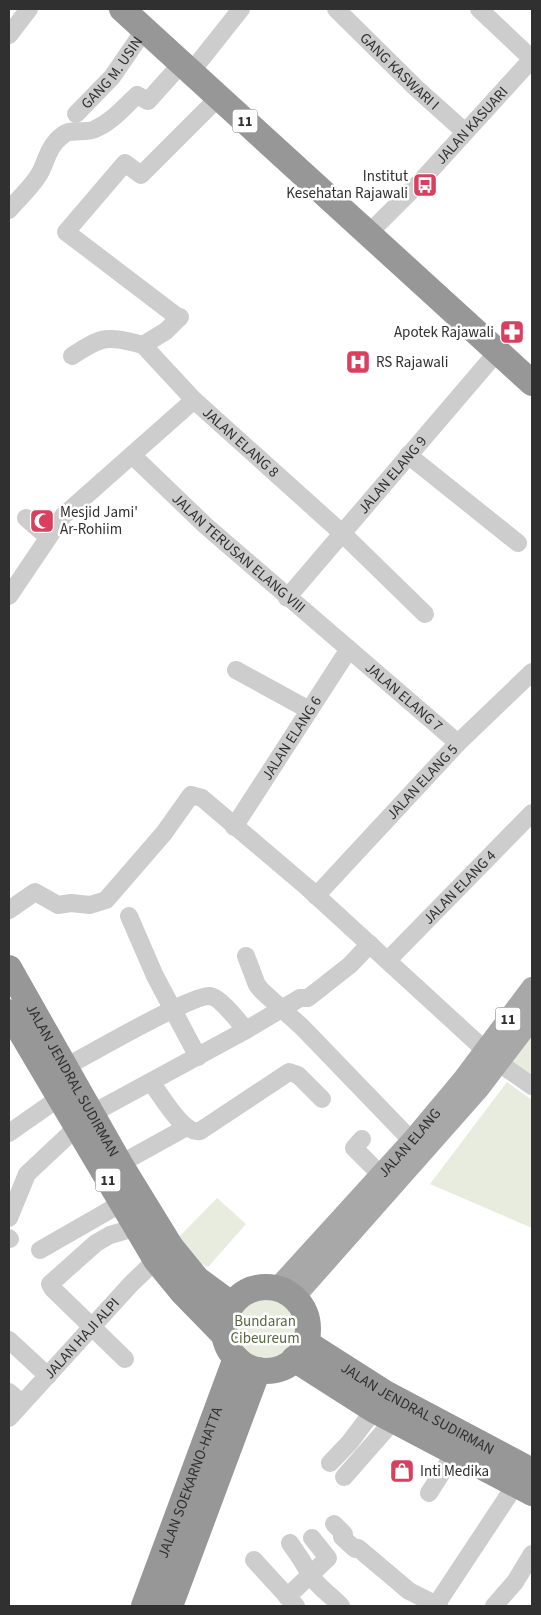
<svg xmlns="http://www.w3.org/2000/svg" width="541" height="1615" font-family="'Source Sans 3',sans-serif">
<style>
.green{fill:#e7ecdf}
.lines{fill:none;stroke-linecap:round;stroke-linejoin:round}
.minor{stroke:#cdcdcd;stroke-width:18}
.major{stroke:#a8a8a8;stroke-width:22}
.highway{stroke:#979797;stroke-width:26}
.labels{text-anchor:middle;stroke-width:5;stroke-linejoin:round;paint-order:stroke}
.shield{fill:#fff;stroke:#6e6e6e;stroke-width:1}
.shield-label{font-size:14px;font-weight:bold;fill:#303030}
.street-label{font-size:15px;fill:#303030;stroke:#fff}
.poi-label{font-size:15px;fill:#303030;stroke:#fff;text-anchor:start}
.park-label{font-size:15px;fill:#586940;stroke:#fff}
</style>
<rect width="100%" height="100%" fill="#fff"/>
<g class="green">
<polygon points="532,1035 532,1077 511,1062"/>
<polygon points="507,1082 532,1100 532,1228 430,1184"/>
<polygon points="217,1198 246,1224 208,1267 197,1262 176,1240"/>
<circle cx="265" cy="1329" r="37"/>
</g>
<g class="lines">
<g class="minor">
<path id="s1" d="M336,9L416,88L465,132"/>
<polyline points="479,9 532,59"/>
<polyline points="9,35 29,9"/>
<polyline points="191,72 241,9"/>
<path id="s2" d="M76,114L112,77L145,29"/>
<path d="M9,210C19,198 34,185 41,171C47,158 50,144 63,135C71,128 86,134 95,129C112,122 124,107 137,95L148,101L182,63"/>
<path id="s3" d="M369,233L421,181L532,59"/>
<polyline points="179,318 66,232 125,163 141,175 219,97"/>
<path id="s4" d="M143,345L194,400L343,534L425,614"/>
<path d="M72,356C103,335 107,336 143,345L166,331L180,317"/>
<path id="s5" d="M132,455L206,526L458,743"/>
<polyline points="408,455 518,543"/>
<polyline points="26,518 48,537"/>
<polyline points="9,596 63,516 194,400"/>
<path id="s6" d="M287,598L498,351"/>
<polyline points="236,670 309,710"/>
<path id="s7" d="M234,827L349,649"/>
<path id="s8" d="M316,896L458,743L532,672"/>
<polyline points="9,910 35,892 58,905 71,903 90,905 106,900 164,833 191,795 202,798 308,888 499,1063 532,1086"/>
<polyline points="129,916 155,976 198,1057"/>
<polyline points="246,956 257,985 262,991 302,1027 412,1141"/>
<path id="s9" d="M388,960L532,813"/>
<path d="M65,1067C89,1055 190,995 210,996C220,997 239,1022 246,1030"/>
<path d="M151,1082C161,1095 183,1135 200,1131L289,1072L298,1075L322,1099"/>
<polyline points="93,1113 246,1030 300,998 308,998 350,965 370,944"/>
<polyline points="9,1133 59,1098"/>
<polyline points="362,1139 354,1148 381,1175"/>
<polyline points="120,1164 185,1128"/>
<polyline points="9,1218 27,1174 76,1128"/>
<polyline points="9,1238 10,1239"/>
<polyline points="40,1250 122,1203"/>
<polyline points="9,1340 48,1376"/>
<polyline points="125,1359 53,1289 50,1284 96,1243 110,1235 137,1227"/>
<polyline points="9,1392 22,1403"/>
<path id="s10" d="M9,1418L131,1284L156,1260"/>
<polyline points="330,1463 350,1442 374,1410"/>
<polyline points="344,1477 394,1420"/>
<polyline points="429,1493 455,1452"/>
<polyline points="334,1524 344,1534 342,1537 355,1549 358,1548 409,1591 439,1606"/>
<path d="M290,1543C298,1554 305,1565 311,1576C319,1588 333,1597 341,1606"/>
<polyline points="254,1560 296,1606"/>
<polyline points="287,1597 328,1558 312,1538"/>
<polyline points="436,1605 516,1484"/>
<polyline points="494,1606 515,1582 532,1554"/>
</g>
<g class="major">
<path id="s11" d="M278,1288L412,1141L463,1080L532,988"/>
<polyline points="294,1297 478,1089 532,1018"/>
</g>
<g class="highway">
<polyline points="122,9 532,383"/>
<path id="s12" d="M9,968L120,1164L171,1247L197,1279L231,1304"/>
<polyline points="9,1012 156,1260 183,1293 224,1335"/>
<circle cx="266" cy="1329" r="42"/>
<path id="s13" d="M305,1342L385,1393L532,1471"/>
<polyline points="294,1359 374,1410 532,1493"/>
<path id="s14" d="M144,1606L236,1358"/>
<polyline points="170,1606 258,1370"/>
</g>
</g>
<defs>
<symbol id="bus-square" viewBox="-11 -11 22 22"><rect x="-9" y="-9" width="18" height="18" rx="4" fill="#d93f5e" stroke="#fff"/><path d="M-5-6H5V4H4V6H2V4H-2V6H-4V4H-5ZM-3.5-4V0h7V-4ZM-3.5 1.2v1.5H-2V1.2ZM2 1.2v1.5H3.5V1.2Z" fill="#fff"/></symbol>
<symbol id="pharmacy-square" viewBox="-11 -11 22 22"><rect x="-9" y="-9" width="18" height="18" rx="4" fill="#d93f5e" stroke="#fff"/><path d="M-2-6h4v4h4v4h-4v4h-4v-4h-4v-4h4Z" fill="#fff"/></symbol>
<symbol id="hospital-square" viewBox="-11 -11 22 22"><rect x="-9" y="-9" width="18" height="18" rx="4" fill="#d93f5e" stroke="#fff"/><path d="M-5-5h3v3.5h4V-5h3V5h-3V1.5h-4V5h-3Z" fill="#fff"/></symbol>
<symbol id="mosque-square" viewBox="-11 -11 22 22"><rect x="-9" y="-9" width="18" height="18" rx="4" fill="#d93f5e" stroke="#fff"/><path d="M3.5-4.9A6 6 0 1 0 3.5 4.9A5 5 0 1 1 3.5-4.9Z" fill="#fff"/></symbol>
<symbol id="shop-square" viewBox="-11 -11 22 22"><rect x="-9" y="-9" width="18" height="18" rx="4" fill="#d93f5e" stroke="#fff"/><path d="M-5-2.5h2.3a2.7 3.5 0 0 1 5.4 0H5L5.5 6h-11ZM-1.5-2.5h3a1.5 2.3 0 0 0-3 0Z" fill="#fff"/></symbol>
</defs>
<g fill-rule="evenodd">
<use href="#bus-square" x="411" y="171" width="28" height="28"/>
<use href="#pharmacy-square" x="498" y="318" width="28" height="28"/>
<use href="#hospital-square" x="344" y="348" width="28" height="28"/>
<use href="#mosque-square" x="28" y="507" width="28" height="28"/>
<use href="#shop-square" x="388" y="1457" width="28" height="28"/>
</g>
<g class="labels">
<g class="shield">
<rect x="232.5" y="109.5" width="25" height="23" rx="4"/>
<rect x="495.5" y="1007.5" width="25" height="23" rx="4"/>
<rect x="95.5" y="1168.5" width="25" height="23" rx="4"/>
</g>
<g class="shield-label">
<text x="245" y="126">11</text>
<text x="508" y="1024">11</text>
<text x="108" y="1185">11</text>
</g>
<g class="street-label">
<text dy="5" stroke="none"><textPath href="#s1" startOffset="89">GANG KASWARI I</textPath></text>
<text dy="5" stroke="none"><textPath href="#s2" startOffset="55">GANG M. USIN</textPath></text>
<text dy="5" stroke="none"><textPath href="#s3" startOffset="149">JALAN KASUARI</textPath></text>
<text dy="5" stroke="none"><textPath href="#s4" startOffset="138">JALAN ELANG 8</textPath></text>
<text dy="5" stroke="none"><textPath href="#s6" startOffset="162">JALAN ELANG 9</textPath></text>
<text dy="5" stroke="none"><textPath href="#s5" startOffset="145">JALAN TERUSAN ELANG VIII</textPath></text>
<text dy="5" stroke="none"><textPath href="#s5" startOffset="364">JALAN ELANG 7</textPath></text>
<text dy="5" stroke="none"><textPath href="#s7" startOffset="106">JALAN ELANG 6</textPath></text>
<text dy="5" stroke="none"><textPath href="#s8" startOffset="156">JALAN ELANG 5</textPath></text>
<text dy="5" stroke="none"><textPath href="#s9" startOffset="102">JALAN ELANG 4</textPath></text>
<text dy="5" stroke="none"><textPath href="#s12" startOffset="129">JALAN JENDRAL SUDIRMAN</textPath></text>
<text dy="5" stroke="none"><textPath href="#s11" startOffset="196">JALAN ELANG</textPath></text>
<text dy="5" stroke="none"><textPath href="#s10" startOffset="108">JALAN HAJI ALPI</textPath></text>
<text dy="5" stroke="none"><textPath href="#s13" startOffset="131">JALAN JENDRAL SUDIRMAN</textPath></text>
<text dy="5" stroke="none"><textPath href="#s14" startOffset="132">JALAN SOEKARNO-HATTA</textPath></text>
</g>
<g class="poi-label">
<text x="408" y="181" text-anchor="end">Institut<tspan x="408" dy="17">Kesehatan Rajawali</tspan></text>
<text x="494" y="337" text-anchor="end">Apotek Rajawali</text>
<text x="376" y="367">RS Rajawali</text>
<text x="60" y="517">Mesjid Jami'<tspan x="60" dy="17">Ar-Rohiim</tspan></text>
<text x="420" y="1476">Inti Medika</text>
</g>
<g class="park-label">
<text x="265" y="1326">Bundaran<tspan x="265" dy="17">Cibeureum</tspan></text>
</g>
</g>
<rect width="541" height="1615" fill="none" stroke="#303030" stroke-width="20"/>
</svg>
